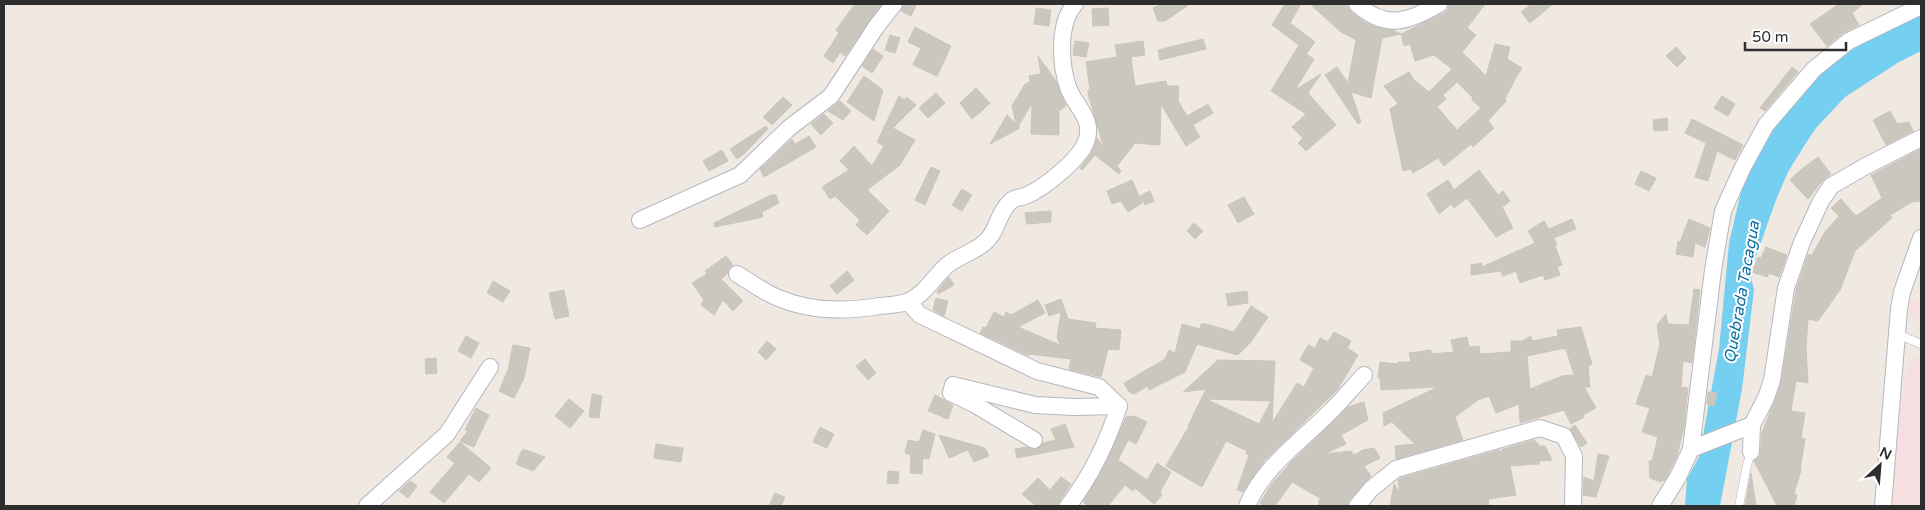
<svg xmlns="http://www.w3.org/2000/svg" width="1925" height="510" font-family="'Varela Round',sans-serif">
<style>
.medical{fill:#f5dfe0}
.water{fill:#75cff0}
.building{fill:#cbc7bf;stroke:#cbc5ba;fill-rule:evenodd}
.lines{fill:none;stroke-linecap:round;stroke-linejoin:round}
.lane-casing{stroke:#b4b7c1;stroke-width:9}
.street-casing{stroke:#b4b7c1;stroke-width:18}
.lane{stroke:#fff;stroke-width:8}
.street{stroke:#fff;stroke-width:16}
.labels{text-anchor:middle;stroke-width:4;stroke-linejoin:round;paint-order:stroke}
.water-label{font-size:16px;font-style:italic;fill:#0d6fa3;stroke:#fff}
</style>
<rect width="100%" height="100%" fill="#efe9e1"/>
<g class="medical">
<polygon points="1921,299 1921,323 1910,314 1909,302"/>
<polygon points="1915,357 1921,359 1921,506 1892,506 1897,420 1909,361"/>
</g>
<polygon class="water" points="1921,11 1921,51 1899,62 1845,97 1816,128 1804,146 1788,172 1776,200 1750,273 1754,290 1742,389 1720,506 1685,506 1687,479 1699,457 1719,349 1729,243 1745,175 1775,119 1841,53"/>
<g class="building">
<polygon points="855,4 882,4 845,56 840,52 833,63 824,56 839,33 836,30"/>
<polygon points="904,4 917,4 911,16 901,11"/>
<polygon points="1162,4 1190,4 1165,21 1158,21 1153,8"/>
<polygon points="1285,4 1301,4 1290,23 1315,42 1306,54 1314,59 1295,90 1321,74 1308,93 1336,125 1306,151 1298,143 1303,138 1292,127 1306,114 1271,91 1299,45 1272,25"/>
<path d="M1310,4H1347L1351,12L1363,21L1375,27L1393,30L1401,34L1444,13L1448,9L1449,4H1485L1467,28L1476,35L1462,52L1486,76L1495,44L1510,47L1507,59L1522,68L1515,79L1505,99L1506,101L1488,121L1494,128L1473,147L1471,144L1444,166L1438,158L1413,173L1411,169L1403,171L1390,109L1398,104L1384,86L1409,72L1414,80L1429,92L1452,69L1434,55L1415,61L1410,44L1404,46L1401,34L1382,38L1371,98L1351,92L1361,122L1358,124L1325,75L1337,67L1348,83L1356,40L1341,32ZM1457,82L1473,98L1472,100L1481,108L1457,130L1437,107L1446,99L1443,95Z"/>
<polygon points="1532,4 1553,4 1530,23 1521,12"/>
<polygon points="1839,4 1863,4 1852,13 1859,25 1843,33 1827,46 1810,24"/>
<polygon points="1036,8 1051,10 1049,26 1034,24"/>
<polygon points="1108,8 1109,25 1093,26 1092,9"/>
<polygon points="915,27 951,46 937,76 913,65 921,48 908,42"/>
<polygon points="890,35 900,38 895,53 885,50"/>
<polygon points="1203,39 1206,49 1160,60 1158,50"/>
<polygon points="1075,41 1089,43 1086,57 1073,55"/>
<polygon points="1143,41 1145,55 1131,57 1135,86 1166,81 1167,86 1179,86 1178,101 1187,116 1208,104 1213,113 1193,125 1200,137 1186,146 1161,104 1160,145 1135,143 1117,166 1121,171 1119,174 1095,155 1082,170 1080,168 1091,154 1097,138 1104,148 1088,94 1088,90 1090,89 1086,62 1117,57 1115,45"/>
<polygon points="1676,47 1686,58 1677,67 1666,56"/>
<polygon points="873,49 883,56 872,73 862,66"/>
<polygon points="1038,56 1056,81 1066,106 1059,111 1059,135 1031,134 1032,103 1018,127 1020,128 990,144 1007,115 1016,124 1012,106 1025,84 1030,82 1029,76 1041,74"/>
<polygon points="1792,67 1798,72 1765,111 1760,108"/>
<polygon points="864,76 883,90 874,121 847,102"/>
<polygon points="976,88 990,103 983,110 972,119 960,103"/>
<polygon points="936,93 945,103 928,118 919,108"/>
<polygon points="899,96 904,100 907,97 916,105 893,128 915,140 900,165 867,190 889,211 867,235 856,225 860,220 835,196 830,199 822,187 849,170 840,161 854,146 872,166 884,146 877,142"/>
<polygon points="1722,96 1735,104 1728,116 1714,108"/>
<polygon points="783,97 792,105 772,125 763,117"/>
<polygon points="840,101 851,111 843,120 828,111"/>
<polygon points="1890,111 1897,124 1909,122 1913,131 1886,145 1873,120"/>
<polygon points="824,114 833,123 821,135 811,124"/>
<polygon points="1667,118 1668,130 1654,131 1653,120"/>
<polygon points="1692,119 1743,145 1735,160 1717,151 1708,181 1695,177 1706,143 1685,133"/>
<polygon points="766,126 768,129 745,153 737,159 730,149"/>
<polygon points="809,136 816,147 764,177 760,169 792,139 795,144"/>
<polygon points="1921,149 1921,201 1912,202 1890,215 1892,218 1855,251 1840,290 1818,321 1808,319 1806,347 1808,383 1796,381 1791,411 1805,413 1801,438 1805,439 1800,470 1801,470 1794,494 1797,495 1794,506 1777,506 1754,461 1760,457 1762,433 1781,383 1796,290 1808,255 1812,255 1825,232 1839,216 1831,208 1841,199 1856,216 1882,198 1871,175"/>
<polygon points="722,150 728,161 709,171 703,161"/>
<polygon points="1818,157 1831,174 1823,180 1808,199 1790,180 1803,168"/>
<polygon points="931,167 940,171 925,205 915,200"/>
<polygon points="1479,170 1498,195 1503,191 1510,201 1502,207 1513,228 1496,237 1467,198 1454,208 1451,204 1439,214 1427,194 1448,180 1454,190"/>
<polygon points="1641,171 1656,178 1649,191 1635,184"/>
<polygon points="1132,180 1142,203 1128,212 1121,201 1112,204 1107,191"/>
<polygon points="962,189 972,195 962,211 952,205"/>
<polygon points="1150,191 1154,201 1145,205 1140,196"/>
<polygon points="771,195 776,195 779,203 762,212 763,217 715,227 714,223"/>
<polygon points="1244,197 1254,214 1238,223 1228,205"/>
<polygon points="1051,211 1051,222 1027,224 1025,213"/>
<polygon points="1572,219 1576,229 1554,238 1557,245 1555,246 1562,265 1557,267 1560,275 1545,280 1543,275 1520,283 1516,271 1503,276 1501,271 1471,275 1471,265 1482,263 1482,267 1535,243 1528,231 1544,221 1549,229"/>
<polygon points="1689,219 1710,228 1705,247 1695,243 1693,257 1676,254 1678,241 1680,242"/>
<polygon points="1194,223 1203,231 1195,239 1187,231"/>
<polygon points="1766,247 1787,255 1779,277 1769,273 1767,277 1752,272 1758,257 1761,258"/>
<polygon points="726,256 733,265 729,268 727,274 721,279 743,301 733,311 723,300 714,315 701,305 704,300 692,283 707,274 705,271"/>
<polygon points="847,271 854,280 837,294 830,286"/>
<polygon points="949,277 954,285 938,294 937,291"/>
<polygon points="493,281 510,291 503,302 487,293"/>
<polygon points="1694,289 1700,290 1692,363 1683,361 1681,387 1688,388 1684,427 1677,456 1665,480 1660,482 1650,478 1649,461 1652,461 1658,437 1642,432 1650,408 1636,404 1646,375 1652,377 1660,344 1657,325 1666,314 1668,324 1689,325"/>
<polygon points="564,290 569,316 555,319 549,293"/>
<polygon points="1247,291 1248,303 1228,306 1226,294"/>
<polygon points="936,298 948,301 944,316 933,310"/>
<polygon points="1061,299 1068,319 1096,323 1095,328 1121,330 1119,350 1108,349 1101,377 1069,369 1071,359 1029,354 1029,356 980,333 983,327 986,328 994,312 1004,317 1006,312 1011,315 1038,300 1045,313 1018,327 1060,345 1057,337 1061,312 1049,316 1045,305"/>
<polygon points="1251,306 1268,317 1250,343 1238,355 1197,344 1185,372 1149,390 1148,386 1134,394 1129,392 1124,383 1165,359 1169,350 1175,353 1182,324 1200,329 1201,324 1206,324 1234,332"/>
<path d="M1581,327L1592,364L1588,366L1590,387H1584L1596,408L1583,415L1584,417L1571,424L1564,410L1520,423L1519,404L1496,413L1489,396L1478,400L1455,417L1463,440L1396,459L1395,446L1415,444L1392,422L1384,426L1383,413L1438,387L1381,390L1380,378L1378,377L1380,362L1398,364V362H1411L1409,353L1431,350V354L1454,352L1451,340L1467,337L1469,347L1479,346L1480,354L1511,352V341H1522L1531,336L1532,341L1558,336L1557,330ZM1560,349H1566L1574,375L1562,376L1530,389L1527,356Z"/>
<path d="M1334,332L1351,341L1347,348L1358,355L1338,389L1265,460L1243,492L1237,490L1249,455L1246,454L1247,451L1226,441L1202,487L1166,466L1189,426H1188L1206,389L1183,392L1218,360L1275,361L1272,423L1297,383L1304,387L1314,368L1300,360L1308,345L1315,348L1320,338L1328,342ZM1206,399L1271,401L1259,424Z"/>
<polygon points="466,336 479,343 471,358 458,351"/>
<polygon points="767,341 776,349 766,360 758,352"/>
<polygon points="513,345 530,348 524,378 514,398 499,391 508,370"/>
<polygon points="436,358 437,373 426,374 425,359"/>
<polygon points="865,359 876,373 868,380 856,366"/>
<polygon points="1708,392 1717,393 1714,406 1707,404"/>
<polygon points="592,394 602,396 599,418 589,417"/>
<polygon points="935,395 953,405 948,419 928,411"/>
<polygon points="569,399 584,411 570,428 555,416"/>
<polygon points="1364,402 1368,420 1341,435 1346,444 1324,454 1351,451 1354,455 1363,450 1374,448 1380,458 1364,466 1371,476 1349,500 1347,506 1318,506 1320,498 1292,482 1275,506 1264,506 1260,503 1271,485 1291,462 1348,407"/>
<polygon points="476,408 489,415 474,447 460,441 468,431 465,430"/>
<polygon points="1134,416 1147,422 1136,444 1128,440 1118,460 1147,480 1157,463 1171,472 1160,492 1162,495 1154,504 1135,488 1133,491 1125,485 1108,506 1088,506 1083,502 1106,463 1126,417"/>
<polygon points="1065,424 1074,447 1017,458 1015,449 1026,447 1034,450 1039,448 1043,443 1056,440 1051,429"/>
<polygon points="1575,425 1587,443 1581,447 1570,429"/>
<polygon points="820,427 834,434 827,448 813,442"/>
<polygon points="923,430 935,434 929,459 923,458 922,474 910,473 911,455 905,453 908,440 919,442"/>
<polygon points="939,435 985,448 989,456 974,462 968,450 949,458"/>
<polygon points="1534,440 1540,446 1545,446 1552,460 1539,461 1539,464 1510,466 1516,495 1488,499 1489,506 1390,506 1394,484 1400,493 1398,480 1401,478 1499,450 1499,452 1503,449"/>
<polygon points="460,442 491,468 479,482 469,474 444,503 430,492 455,463 447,457"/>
<polygon points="656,444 683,448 681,462 654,458"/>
<polygon points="522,450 526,450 545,457 533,471 516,464"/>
<polygon points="1598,454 1609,456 1596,497 1583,495 1584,477 1594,481"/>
<polygon points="888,471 899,472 898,484 887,483"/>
<polygon points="1751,473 1756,506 1745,506"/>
<polygon points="1061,477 1071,484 1060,500 1058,506 1036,506 1022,494 1038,478 1050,490"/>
<polygon points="410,481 417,486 408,498 399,491"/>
<polygon points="775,493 785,497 781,506 769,506"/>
</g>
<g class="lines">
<defs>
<g id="lane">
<polyline points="1897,334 1921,344"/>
<polyline points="1739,506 1747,465 1751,452"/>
</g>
<g id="street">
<path d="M1357,4C1386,30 1409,22 1439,4"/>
<polyline points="640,220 740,175 789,128 831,96 876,27 894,4"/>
<path d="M737,274C749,281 762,291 776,297C808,311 845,312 879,306C888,305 901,305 909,301C927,293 935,274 950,263C960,256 973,252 983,244C998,233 997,213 1011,201C1015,197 1020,198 1025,196C1043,189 1079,160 1086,142C1095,118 1074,106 1068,87C1060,63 1058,23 1075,4"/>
<path d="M908,302L920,315L1037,371L1099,387L1119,406C1107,443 1091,476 1068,506"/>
<polyline points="1034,440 974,404 951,393 953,385 1035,405 1074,407 1119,406"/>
<polyline points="1691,449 1713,270 1723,211 1743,167 1766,125 1814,69 1849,41 1921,6"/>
<polyline points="1751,452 1752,425 1766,398 1772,380 1786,288 1802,242 1821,201 1831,186 1864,167 1921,138"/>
<polyline points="367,506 447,434 490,367"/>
<path d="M1247,506C1263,467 1301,441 1330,412C1342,400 1353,387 1364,375"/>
<polyline points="1357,506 1371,489 1396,469 1540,428 1564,436 1574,456 1573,506"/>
<polyline points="1660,506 1678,477 1691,449 1752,425"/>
<polyline points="1883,506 1899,309 1902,292 1921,238"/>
</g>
</defs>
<use href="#lane" class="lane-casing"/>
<use href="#street" class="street-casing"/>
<use href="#lane" class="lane"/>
<use href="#street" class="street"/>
</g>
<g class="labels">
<g class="water-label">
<text transform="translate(1741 292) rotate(-80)" y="6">Quebrada Tacagua</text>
</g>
</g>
<rect width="1925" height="510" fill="none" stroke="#2e2e2e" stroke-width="10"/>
<g transform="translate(1880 465) rotate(26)" stroke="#ffffff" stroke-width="4" paint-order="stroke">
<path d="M0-4L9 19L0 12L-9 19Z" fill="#2e2e2e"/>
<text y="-8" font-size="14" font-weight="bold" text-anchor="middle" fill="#2e2e2e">N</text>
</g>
<path d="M1745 42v8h101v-8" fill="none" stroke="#2e2e2e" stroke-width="2.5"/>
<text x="1752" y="42" font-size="15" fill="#2e2e2e" stroke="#ffffff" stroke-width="4" paint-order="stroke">50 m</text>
</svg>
